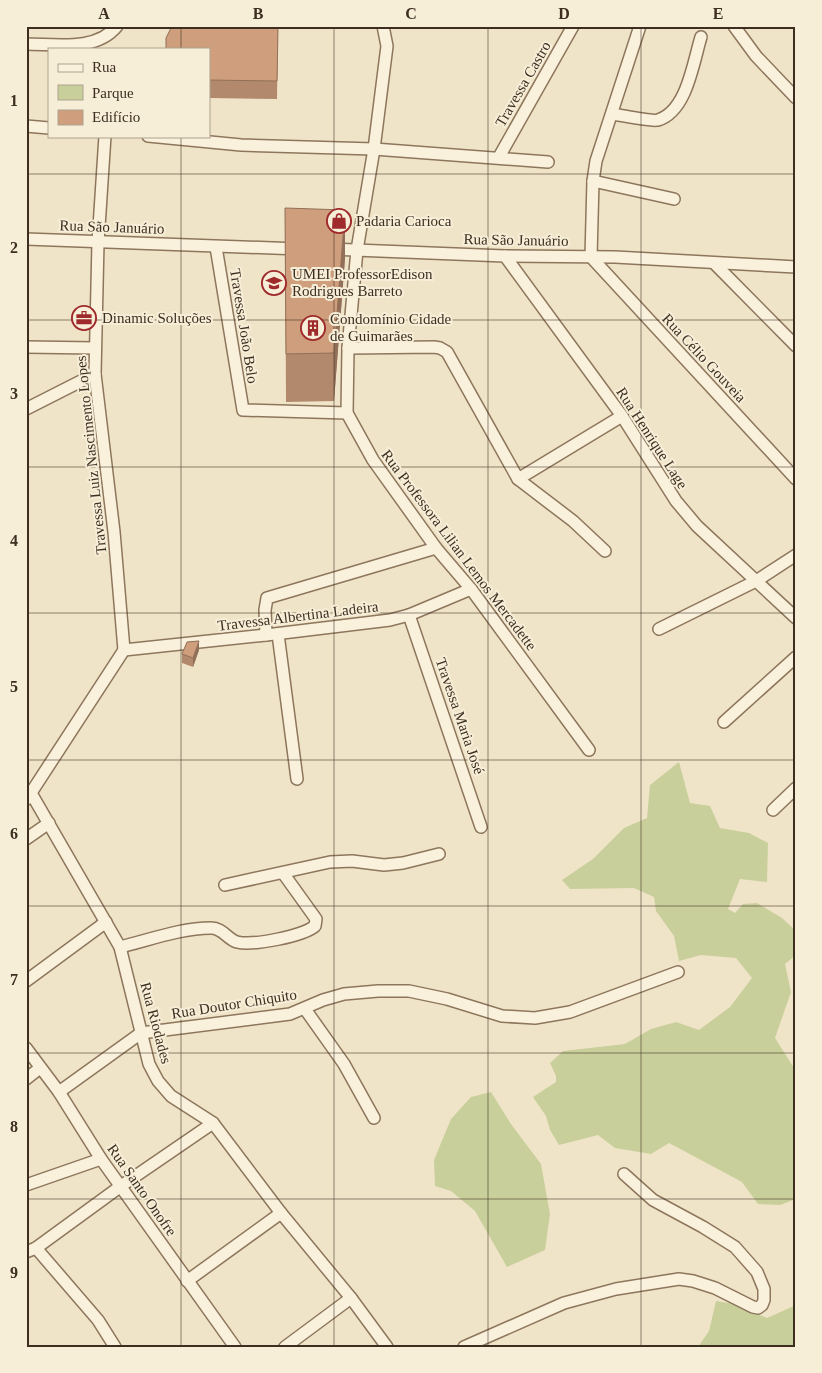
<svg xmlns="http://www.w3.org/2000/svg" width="822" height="1373" font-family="Georgia,serif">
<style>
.green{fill:#c9cf9b}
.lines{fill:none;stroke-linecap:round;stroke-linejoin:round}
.minor-casing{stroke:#8d765c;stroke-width:14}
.minor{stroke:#faf1dc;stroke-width:11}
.wall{fill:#b2896c}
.shaded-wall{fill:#916f58}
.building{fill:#cf9f7d;stroke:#916f58}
.grid{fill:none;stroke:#3d2e20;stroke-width:1;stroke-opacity:0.55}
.labels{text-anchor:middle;stroke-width:4;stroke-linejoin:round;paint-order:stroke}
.street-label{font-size:15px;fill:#3d2e20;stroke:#f7eed8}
.poi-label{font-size:15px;fill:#3d2e20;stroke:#f7eed8;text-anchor:start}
.neatline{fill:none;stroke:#3d2e20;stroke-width:2}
.grid-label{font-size:16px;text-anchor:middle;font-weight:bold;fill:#3d2e20}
</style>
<rect width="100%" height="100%" fill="#f0e4c8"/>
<g class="green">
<polygon points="679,762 690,803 710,806 720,828 749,833 768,843 767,882 740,879 728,909 735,913 743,904 757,903 782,918 796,931 796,955 785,964 791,992 775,1038 796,1071 796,1199 780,1205 758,1204 742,1182 669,1143 651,1154 615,1148 598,1135 559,1145 550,1130 546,1116 533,1097 556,1082 556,1076 550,1063 563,1051 625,1044 651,1029 676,1022 699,1030 730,1007 752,978 736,958 701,955 679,961 674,936 656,911 654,897 634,888 570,889 562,880 593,859 624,828 647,818 650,785"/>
<polygon points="491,1092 511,1124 541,1164 550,1214 545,1250 507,1267 475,1211 451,1191 435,1186 434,1160 451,1119 471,1097"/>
<polygon points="716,1301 735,1304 767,1318 796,1305 796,1347 698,1347 709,1331"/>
</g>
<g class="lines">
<defs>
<g id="minor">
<polyline points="383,26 387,46 374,149 357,250 348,348 347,413 373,460 436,548 471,589 589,750"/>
<polyline points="640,26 596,161 593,181 591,257 796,479"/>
<polyline points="734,26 756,56 796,98"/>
<path d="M26,44C55,44 96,52 117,26"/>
<path d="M612,114C621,115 651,122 658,120C687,111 693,63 701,37"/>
<polyline points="26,126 49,128"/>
<polyline points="105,136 98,242 95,374 114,532 124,650"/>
<polyline points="148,136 241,145 374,149 548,162"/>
<polyline points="499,157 573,26"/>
<polyline points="593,181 674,199"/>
<polyline points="26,239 299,249"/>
<polyline points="216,247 243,410 347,413"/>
<polyline points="330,249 505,256 615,257 796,267"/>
<polyline points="505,256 622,416 676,501 697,526 796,618"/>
<polyline points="714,263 796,346"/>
<polyline points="26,347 95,348"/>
<polyline points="348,348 434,347 440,348 447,352 518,479 573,521 605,551"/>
<polyline points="26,409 95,374"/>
<polyline points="518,479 622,416"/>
<polyline points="409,615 481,827"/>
<polyline points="659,629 756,581 796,555"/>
<polyline points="278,634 297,779"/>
<polyline points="266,635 265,610 267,598 436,548"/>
<polyline points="124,650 266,635 390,620 409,615 471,589"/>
<polyline points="724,722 796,657"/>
<polyline points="31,793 120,947 149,1064 158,1081 171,1096 213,1123 281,1213 351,1298 387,1347"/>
<polyline points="27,799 124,650"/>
<polyline points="773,810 796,788"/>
<polyline points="26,839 49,823"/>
<polyline points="225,885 330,862 352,861 384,865 403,863 439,854"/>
<path d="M120,947C149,940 181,928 211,928C223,928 227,939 237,942C253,946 303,936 315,926L316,919L283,873"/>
<polyline points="26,981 106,922"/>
<polyline points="305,1009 344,1064 374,1118"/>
<polyline points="26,1048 59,1092 101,1159 235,1347"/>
<polyline points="26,1079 40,1068"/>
<polyline points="59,1092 141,1033 290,1014 323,1000 344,994 378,991 409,991 447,999 502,1016 535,1018 570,1012 678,972"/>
<polyline points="26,1185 101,1159"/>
<polyline points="36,1248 98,1320 115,1347"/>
<polyline points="26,1252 36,1248 121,1186 213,1123"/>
<polyline points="187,1281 281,1213"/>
<polyline points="285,1347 351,1298"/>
<polyline points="464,1347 564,1303 616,1289 679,1279 693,1281 715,1288 753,1307 758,1308 762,1305 764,1300 764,1289 757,1272 735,1247 703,1227 653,1200 624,1174"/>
</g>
</defs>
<use href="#minor" class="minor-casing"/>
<use href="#minor" class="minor"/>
</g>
<g class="wall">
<polygon points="278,26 277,99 209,98 209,49"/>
<polygon points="285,208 345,258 334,401 286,402"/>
<polygon points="199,650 193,667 182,663 182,654"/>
</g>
<g class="shaded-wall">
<polygon points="345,210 345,258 334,401 334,353"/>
<polygon points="199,641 199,650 193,667 193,658"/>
</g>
<g class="building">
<polygon points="172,26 278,26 277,81 209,80 209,49 166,49 166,38"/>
<polygon points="285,208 345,210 334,353 286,354"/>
<polygon points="198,641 199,641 193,658 182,654 187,642"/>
</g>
<path class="grid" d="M181,26V49M334,26V1347M488,26V1347M641,26V1347M181,136V1347M26,174H796M26,320H796M26,467H796M26,613H796M26,760H796M26,906H796M26,1053H796M26,1199H796"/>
<defs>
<symbol id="shop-ring" viewBox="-11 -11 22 22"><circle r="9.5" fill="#f7eed8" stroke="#9e2a2b" stroke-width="1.5"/><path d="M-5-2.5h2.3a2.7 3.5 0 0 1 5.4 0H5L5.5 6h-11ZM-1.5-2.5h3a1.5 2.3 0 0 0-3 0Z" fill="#9e2a2b"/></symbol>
<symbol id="school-ring" viewBox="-11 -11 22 22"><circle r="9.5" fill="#f7eed8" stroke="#9e2a2b" stroke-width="1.5"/><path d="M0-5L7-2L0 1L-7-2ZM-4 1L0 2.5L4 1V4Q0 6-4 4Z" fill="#9e2a2b"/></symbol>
<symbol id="office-ring" viewBox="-11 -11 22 22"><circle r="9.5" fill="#f7eed8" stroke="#9e2a2b" stroke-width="1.5"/><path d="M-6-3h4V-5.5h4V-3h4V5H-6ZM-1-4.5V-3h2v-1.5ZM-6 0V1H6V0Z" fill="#9e2a2b"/></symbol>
<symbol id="building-ring" viewBox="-11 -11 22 22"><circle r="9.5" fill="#f7eed8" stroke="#9e2a2b" stroke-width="1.5"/><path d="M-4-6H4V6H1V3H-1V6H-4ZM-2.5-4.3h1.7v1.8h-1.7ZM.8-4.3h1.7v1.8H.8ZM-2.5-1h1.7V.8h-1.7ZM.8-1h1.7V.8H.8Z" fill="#9e2a2b"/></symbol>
</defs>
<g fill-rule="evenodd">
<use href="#shop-ring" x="325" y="207" width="28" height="28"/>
<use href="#school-ring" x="260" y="269" width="28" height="28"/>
<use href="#office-ring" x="70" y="304" width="28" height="28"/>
<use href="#building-ring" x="299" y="314" width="28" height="28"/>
</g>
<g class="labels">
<g class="street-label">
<text transform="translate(523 84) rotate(-60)" y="5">Travessa Castro</text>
<text transform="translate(112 227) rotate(2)" y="5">Rua São Januário</text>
<text transform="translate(516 240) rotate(1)" y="5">Rua São Januário</text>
<text transform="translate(244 326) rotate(81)" y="5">Travessa João Belo</text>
<text transform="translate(704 358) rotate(47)" y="5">Rua Célio Gouveia</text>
<text transform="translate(652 438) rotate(57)" y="5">Rua Henrique Lage</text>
<text transform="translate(91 455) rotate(-96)" y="5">Travessa Luiz Nascimento Lopes</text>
<text transform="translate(459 550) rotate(53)" y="5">Rua Professora Lilian Lemos Mercadette</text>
<text transform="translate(298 616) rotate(-7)" y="5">Travessa Albertina Ladeira</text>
<text transform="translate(460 716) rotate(71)" y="5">Travessa Maria José</text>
<text transform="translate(234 1004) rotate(-9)" y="5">Rua Doutor Chiquito</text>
<text transform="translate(156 1023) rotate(75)" y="5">Rua Riodades</text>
<text transform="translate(142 1190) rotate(55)" y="5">Rua Santo Onofre</text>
</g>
<g class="poi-label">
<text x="356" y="226">Padaria Carioca</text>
<text x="292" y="279">UMEI ProfessorEdison<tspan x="292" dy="17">Rodrigues Barreto</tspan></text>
<text x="102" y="323">Dinamic Soluções</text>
<text x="330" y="324">Condomínio Cidade<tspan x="330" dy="17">de Guimarães</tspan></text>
</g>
</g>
<rect width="822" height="1373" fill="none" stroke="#f7eed8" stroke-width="55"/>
<rect x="48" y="48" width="162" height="90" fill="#f7eed8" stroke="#ada18e"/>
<rect x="58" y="64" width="25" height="8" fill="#faf1dc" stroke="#ada18e"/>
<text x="92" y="72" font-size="15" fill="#3d2e20">Rua</text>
<rect x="58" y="85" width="25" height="15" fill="#c9cf9b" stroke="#ada18e"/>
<text x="92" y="98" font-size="15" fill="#3d2e20">Parque</text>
<rect x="58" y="110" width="25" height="15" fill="#cf9f7d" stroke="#ada18e"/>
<text x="92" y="122" font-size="15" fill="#3d2e20">Edifício</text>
<rect x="28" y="28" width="766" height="1318" class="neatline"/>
<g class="grid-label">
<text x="104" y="19">A</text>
<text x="258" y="19">B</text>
<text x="411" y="19">C</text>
<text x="564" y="19">D</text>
<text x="718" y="19">E</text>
<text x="14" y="106">1</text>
<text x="14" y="253">2</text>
<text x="14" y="399">3</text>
<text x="14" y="546">4</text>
<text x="14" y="692">5</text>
<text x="14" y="839">6</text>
<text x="14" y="985">7</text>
<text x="14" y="1132">8</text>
<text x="14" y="1278">9</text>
</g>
</svg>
